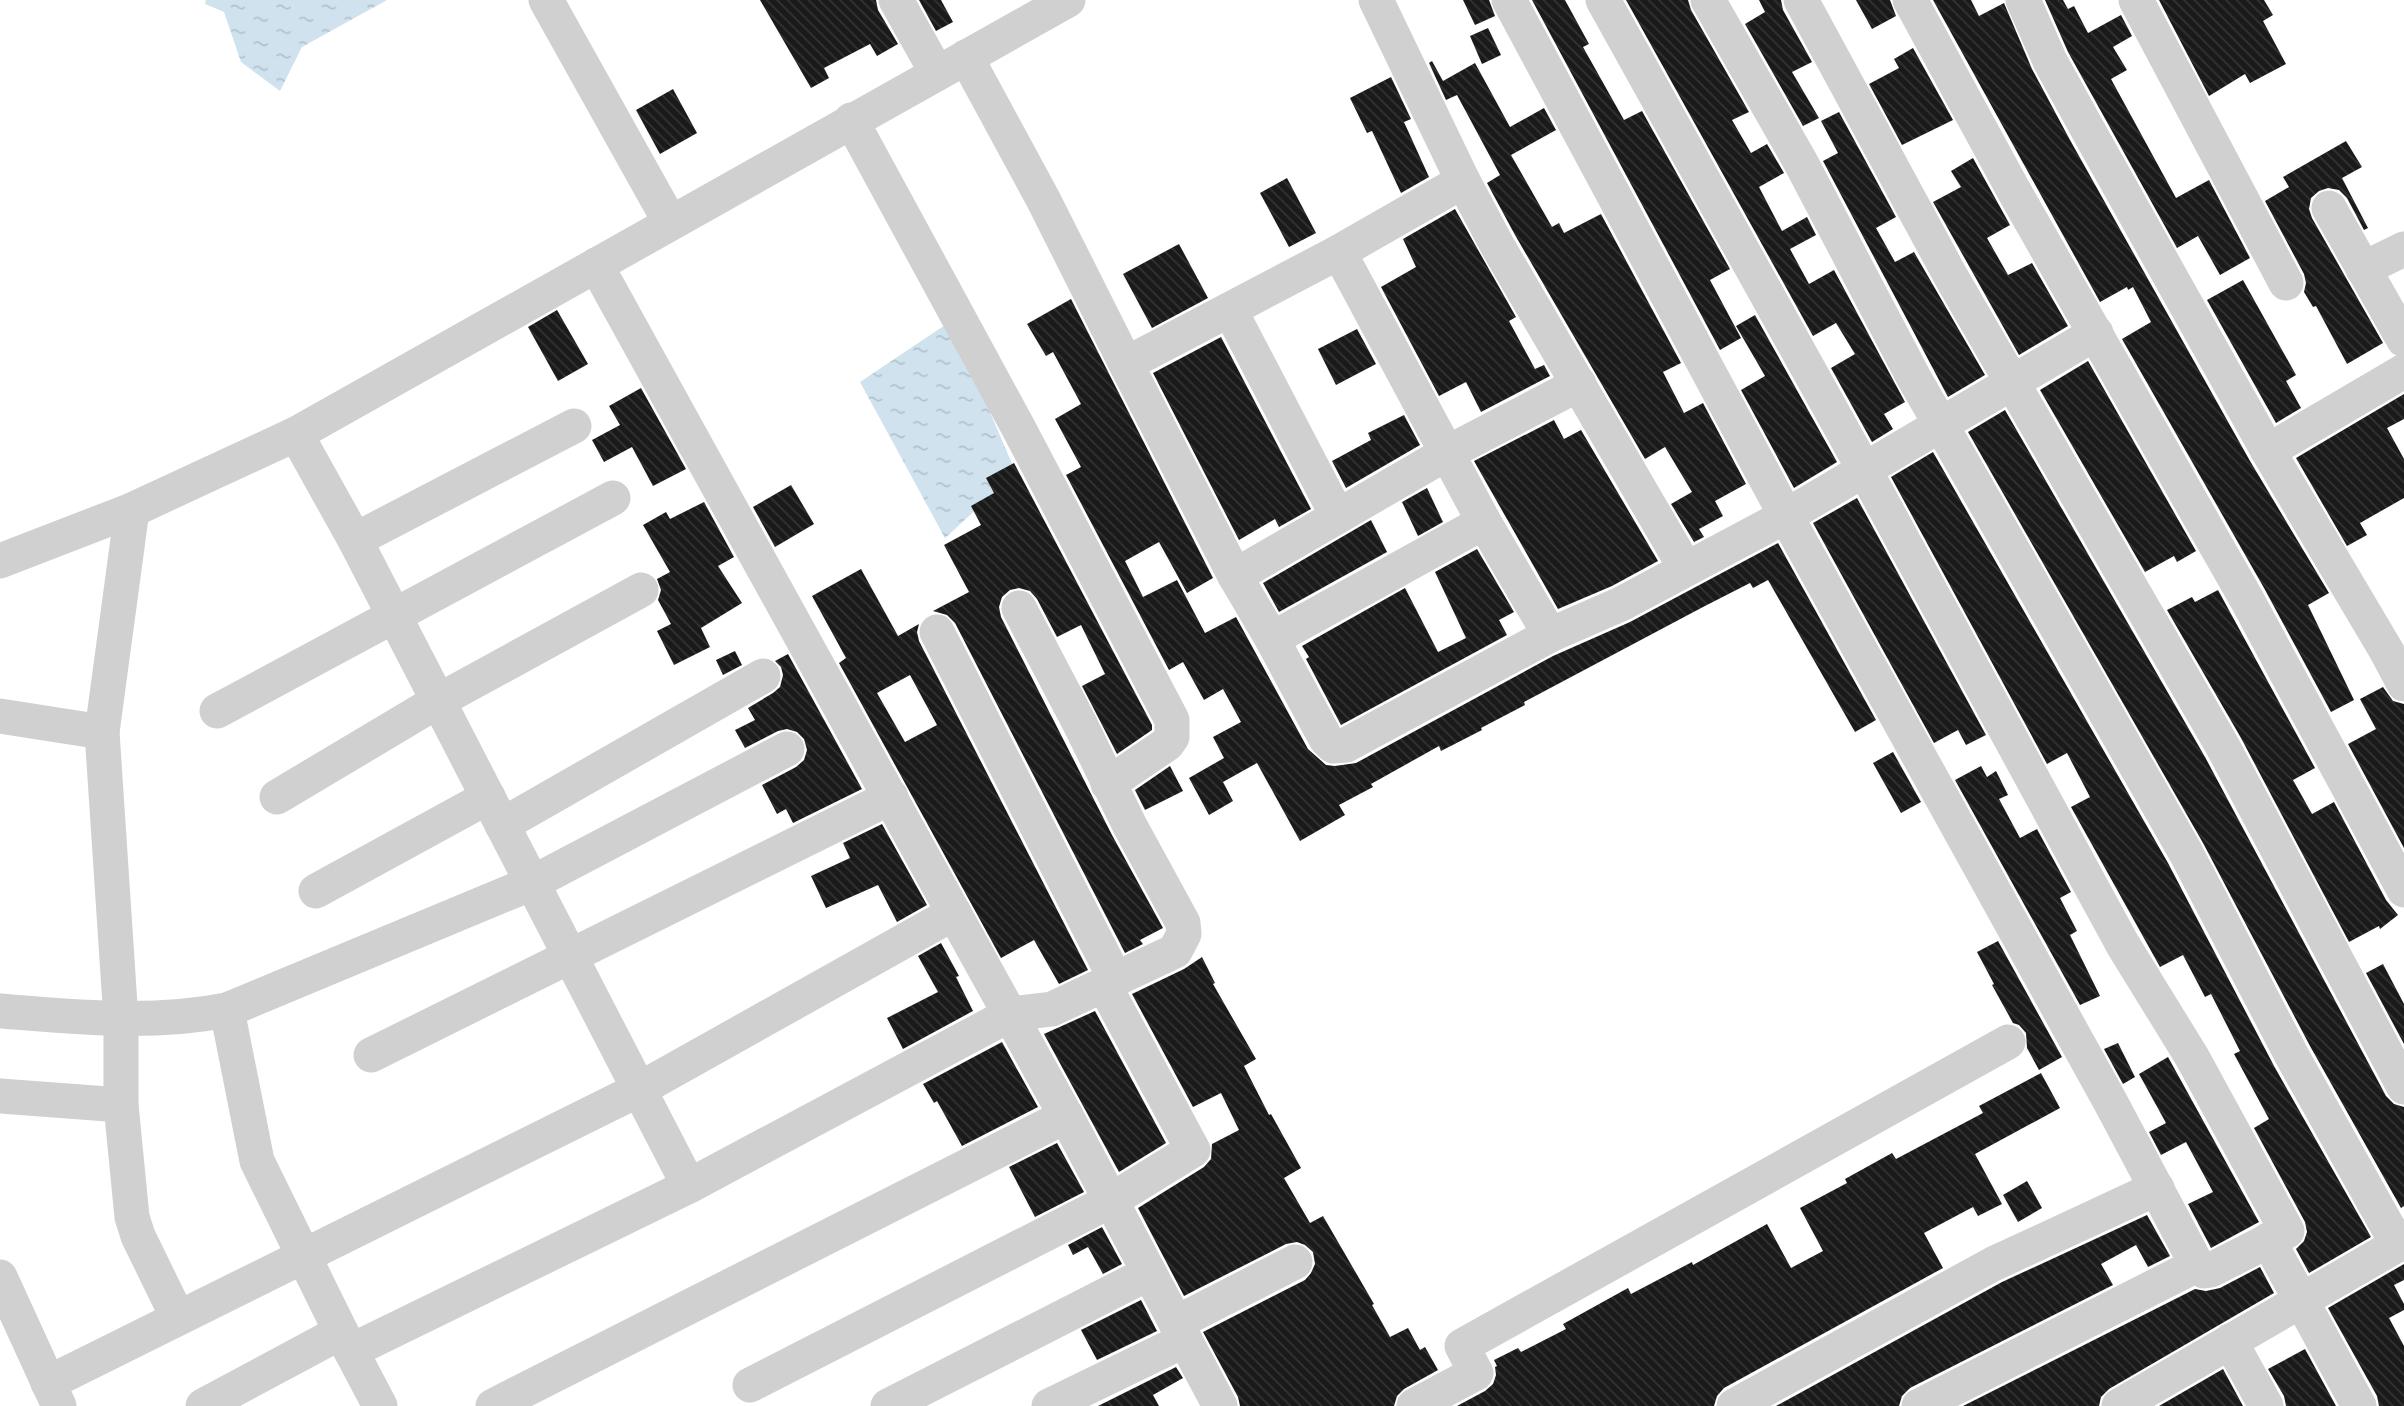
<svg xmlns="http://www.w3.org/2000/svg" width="2404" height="1406" font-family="'DM Sans',sans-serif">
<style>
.water{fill:url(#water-ripples)}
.building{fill:url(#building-back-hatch);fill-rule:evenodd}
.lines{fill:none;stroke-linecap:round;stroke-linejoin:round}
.minor{stroke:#d0d0d0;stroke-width:35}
</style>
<defs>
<pattern id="water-ripples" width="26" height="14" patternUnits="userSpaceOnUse" patternTransform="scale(1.75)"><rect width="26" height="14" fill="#cfe2ee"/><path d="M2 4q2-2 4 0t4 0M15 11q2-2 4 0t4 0" fill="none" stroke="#b2c2cd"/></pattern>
<pattern id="building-back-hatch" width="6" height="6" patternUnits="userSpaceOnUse" patternTransform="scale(1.75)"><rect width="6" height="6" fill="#1a1a1a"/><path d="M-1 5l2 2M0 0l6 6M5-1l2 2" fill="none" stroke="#333"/></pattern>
</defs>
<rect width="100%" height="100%" fill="#fff"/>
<g class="water">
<polygon points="206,0 387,0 302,47 280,91 241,62 224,12 205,4"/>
<polygon points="951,321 1016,473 945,538 860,382"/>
</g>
<g class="building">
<polygon points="760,0 876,0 878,10 898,44 877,56 870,44 824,68 829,78 811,88"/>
<polygon points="919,0 941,0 953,22 936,31"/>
<polygon points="1463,0 1489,0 1495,16 1475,25"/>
<polygon points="1532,0 1565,0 1589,44 1583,47 1624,120 1642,111 1730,269 1710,280 1741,338 1720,350"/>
<polygon points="1626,0 1688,0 1691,10 1749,112 1732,120 1751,153 1767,144 1784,173 1759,187 1782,231 1807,217 1816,235 1790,249 1809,284 1834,270 1905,402 1884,414 1893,429 1872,442 1831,368 1855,354 1836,323 1813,336"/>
<polygon points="1759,0 1781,0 1783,10 1812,62 1792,72 1819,118 1803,126 1745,24 1765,12"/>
<polygon points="1856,0 1890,0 1896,16 1872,29"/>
<polygon points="1933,0 1971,0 1979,16 2004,3 2032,69 2070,140 2250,461 2329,593 2308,605 2354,700 2331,712 2264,588 2122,339 2151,322 2133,287 2128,290 2127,287 2100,302"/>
<polygon points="2045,0 2063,0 2068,9 2074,6 2088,33 2121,15 2132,36 2113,47 2127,70 2111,79 2176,198 2209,180 2250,258 2220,275 2198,236 2177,248 2068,52"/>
<polygon points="2159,0 2264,0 2273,15 2263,21 2286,64 2250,83 2245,74 2209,96"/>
<polygon points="1488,28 1501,55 1482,64 1470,36"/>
<polygon points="1913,48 1953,120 1902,145 1869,84 1899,68 1894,59"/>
<polygon points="1432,61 1443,81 1475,63 1510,127 1544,108 1556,130 1511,155 1552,227 1559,223 1564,233 1601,214 1681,363 1663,372 1684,413 1703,403 1746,484 1715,501 1723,516 1699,529 1704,537 1694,542 1671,504 1692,492 1665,447 1645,459 1515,235 1487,183 1500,175 1457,95 1446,100 1429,63"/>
<polygon points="1391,77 1411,119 1404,122 1429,177 1401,193 1372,131 1367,133 1350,98"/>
<polygon points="673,89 697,133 660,154 636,110"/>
<polygon points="1839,112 1896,217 1876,228 1895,262 1914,252 1985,375 1948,397 1823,161 1838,153 1821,121"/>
<polygon points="2346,141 2362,167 2342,178 2368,228 2364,230 2347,198 2339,190 2328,188 2319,191 2311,198 2309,209 2312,218 2383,343 2347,364 2316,306 2313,307 2304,292 2306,283 2304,274 2265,201 2289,187 2283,177"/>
<polygon points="1973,158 2010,225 1987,238 2008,275 2032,263 2068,326 2019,355 1933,202 1961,187 1951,171"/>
<polygon points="1287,178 1316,233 1289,247 1260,193"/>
<polygon points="1455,209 1516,317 1509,321 1535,369 1544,365 1550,376 1481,412 1466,382 1439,396 1381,287 1416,267 1403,239"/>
<polygon points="1179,244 1208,298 1152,328 1123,274"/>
<polygon points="2243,280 2296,375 2286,381 2301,408 2276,423 2207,300"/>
<polygon points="1071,299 1213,578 1187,593 1159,542 1125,561 1143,597 1177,580 1205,633 1236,617 1308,749 1326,765 1335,766 1356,763 1553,656 1630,622 1778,543 1876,720 1855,732 1768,580 1753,588 1750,583 1703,607 1524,702 1525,705 1481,728 1482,730 1441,751 1439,746 1371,784 1373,787 1339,805 1345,815 1300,841 1257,763 1223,782 1233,801 1209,815 1189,778 1224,758 1213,737 1241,722 1223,689 1204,700 1183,662 1169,670 1066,475 1081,467 1055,419 1081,404 1053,352 1046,356 1027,324"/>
<polygon points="557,310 588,364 558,381 528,327"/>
<polygon points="1755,315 1837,462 1794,488 1741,390 1765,376 1736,326"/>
<polygon points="1357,329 1376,364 1336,385 1318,349"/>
<polygon points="1221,337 1311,509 1279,527 1275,519 1239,540 1153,373"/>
<polygon points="2088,361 2196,551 2177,562 2174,556 2145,572 2040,390"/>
<polygon points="641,388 686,469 653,486 632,447 604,462 592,440 620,425 609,406"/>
<polygon points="2404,394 2404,419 2387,428 2404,459 2404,498 2360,523 2367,535 2347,546 2296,458"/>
<polygon points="2005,410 2205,757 2386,1096 2394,1104 2404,1107 2404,1206 2401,1208 2310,1046 2203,843 1968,432"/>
<polygon points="1404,415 1420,445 1346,488 1332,461 1371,440 1368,433"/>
<polygon points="1554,420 1564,439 1581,430 1658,561 1612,586 1558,609 1474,461"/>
<polygon points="1933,452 2168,863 2274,1066 2371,1237 2309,1273 2296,1249 2304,1241 2307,1232 2305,1222 2254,1128 2269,1119 2234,1054 2240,1051 2211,994 2205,997 2183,955 2160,967 2071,807 2090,797 2067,753 2047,764 1891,477"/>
<polygon points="1014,463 1152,725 1152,730 1117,754 1082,686 1105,674 1081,625 1057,637 1037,599 1030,591 1019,588 1010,590 1002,597 999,607 1001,617 1112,835 1163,928 1140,940 1143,944 1125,953 955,623 947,615 933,611 969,592 944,545 981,525 971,506 994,493 986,478"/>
<polygon points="791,485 814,524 775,547 753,507"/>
<polygon points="1427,488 1443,522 1418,536 1402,502"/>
<polygon points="1857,498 1986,735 1966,745 1958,730 1934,743 1813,523"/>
<polygon points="704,502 734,557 718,566 742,603 701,628 710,647 674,665 657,631 671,624 658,600 661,590 657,579 670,572 643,525 666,512 670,519"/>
<polygon points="1371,520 1387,552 1279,612 1263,583"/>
<polygon points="1477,549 1514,612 1499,620 1507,635 1341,725 1306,659 1309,657 1302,646 1405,588 1438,652 1466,638 1435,572"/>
<path d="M861,569L898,636L919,624L917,632L919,641L1088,970L1059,984L1034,940L1001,958L839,663L846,658L812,596ZM910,675L937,725L905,742L877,693Z"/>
<polygon points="2218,590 2315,768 2293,780 2312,814 2334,802 2386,900 2398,915 2380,929 2379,926 2349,942 2241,738 2167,610 2192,597 2195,602"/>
<polygon points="735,651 742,665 723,675 716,660"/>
<polygon points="788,654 862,789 793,823 786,809 777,814 762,785 796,767 804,760 807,750 804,739 797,732 787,729 778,731 745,748 735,730 755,720 748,708 773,693 780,687 783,675 781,667 775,661"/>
<polygon points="2383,687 2393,701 2404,704 2404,848 2348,744 2376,729 2360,699"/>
<polygon points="1893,752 1921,802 1901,813 1873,763"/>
<polygon points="1170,766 1183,791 1145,810 1135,790"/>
<polygon points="1981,766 1987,777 1996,771 2008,795 1999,799 2020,838 2037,829 2071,892 2060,898 2077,931 2070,935 2100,996 2080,1005 1955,780"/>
<polygon points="882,824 927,905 897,922 878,885 826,908 811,876 850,858 843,843"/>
<polygon points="1998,941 2062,1057 2039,1070 2027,1048 2026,1033 2019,1025 2013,1023 1992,985 1994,984 1977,952"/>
<polygon points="941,943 959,976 956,977 973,1011 903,1049 887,1018 938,992 918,956"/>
<polygon points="1202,957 1215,983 1213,984 1256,1059 1244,1066 1269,1115 1271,1114 1301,1168 1284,1178 1310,1223 1323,1216 1374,1304 1372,1305 1390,1337 1408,1328 1420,1350 1425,1347 1438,1370 1404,1389 1397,1396 1394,1406 1240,1406 1238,1397 1203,1332 1305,1280 1311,1273 1315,1264 1313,1252 1305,1245 1297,1242 1286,1244 1184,1296 1138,1208 1204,1167 1211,1159 1212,1144 1239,1130 1221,1093 1193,1107 1132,994 1184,969"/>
<polygon points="2383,964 2404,1004 2404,1044 2366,973"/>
<polygon points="1095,1011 1166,1143 1119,1172 1044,1034"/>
<polygon points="1002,1042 1038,1107 962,1146 937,1101 934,1103 923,1084"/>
<polygon points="2118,1043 2135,1077 2123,1084 2104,1049"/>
<polygon points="2168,1057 2259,1222 2211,1248 2188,1204 2213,1192 2186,1142 2161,1155 2149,1132 2166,1123 2139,1074"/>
<polygon points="2041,1073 2060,1108 1975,1154 2002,1204 1978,1216 1973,1207 1924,1233 1943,1268 1724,1388 1717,1396 1714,1406 1457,1406 1485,1391 1493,1384 1496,1375 1495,1367 1497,1366 1494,1360 1518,1348 1521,1352 1566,1329 1563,1324 1628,1288 1631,1294 1692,1262 1693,1265 1767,1224 1791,1268 1823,1251 1800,1208 1847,1183 1845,1179 1892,1153 1896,1159 1983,1113 1979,1106"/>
<polygon points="1057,1143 1084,1192 1035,1217 1009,1167"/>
<polygon points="2027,1181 2042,1208 2018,1222 2003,1195"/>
<polygon points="2147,1215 2170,1256 2148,1267 2136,1245 2101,1264 2113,1285 1910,1388 1902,1396 1899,1406 1776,1406 2002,1282"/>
<polygon points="1102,1227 1122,1264 1103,1274 1088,1247 1073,1255 1068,1245"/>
<polygon points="2404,1264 2404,1280 2394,1285 2404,1304 2404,1310 2389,1318 2404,1346 2404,1406 2379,1406 2377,1396 2328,1308"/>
<polygon points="2260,1267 2274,1293 2109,1389 2101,1397 2099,1406 1963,1406 2195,1289 2206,1291 2220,1288"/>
<polygon points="1141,1300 1157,1331 1097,1360 1081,1330"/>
<polygon points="2305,1349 2336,1406 2286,1406 2284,1396 2268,1369"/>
<polygon points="1176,1367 1183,1378 1153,1395 1159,1406 1098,1406"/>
<polygon points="2223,1369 2243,1406 2159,1406"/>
</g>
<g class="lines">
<g class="minor">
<polyline points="546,0 670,222"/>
<polyline points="896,0 937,73"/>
<polyline points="1376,0 1463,181 1497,245 1686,569"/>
<polyline points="1509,0 1786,516 2111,1103 2197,1265"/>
<polyline points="1603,0 1865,471 2123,945 2192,1057 2287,1231 2211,1270 2204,1271 2197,1265 1919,1406"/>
<polyline points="1708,0 1800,161 1914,378 2186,853 2292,1056 2398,1245"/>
<polyline points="1801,0 1950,275 2223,747 2404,1087"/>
<polyline points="1910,0 2014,191 2246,598 2404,890"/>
<polyline points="2023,0 2050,61 2088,130 2268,451 2386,650 2404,684"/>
<polyline points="2136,0 2286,283"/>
<polyline points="966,57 1043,199 1126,364 1339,252 1463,181"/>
<polyline points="851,120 1018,427 1172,720 1172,737 1167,744 1108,784"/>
<polyline points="2329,208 2404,340"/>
<polyline points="1339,252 1484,522 1550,635"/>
<polyline points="596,265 1066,1116"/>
<polyline points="2363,269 2404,249"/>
<polyline points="1230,310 1337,515"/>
<polyline points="1126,364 1235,576 1272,639 1484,522"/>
<polyline points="296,434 355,540 689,1186"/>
<polyline points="2268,451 2404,371"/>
<polyline points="132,510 102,732 121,1020 121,1105 132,1217 138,1236 178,1318"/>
<polyline points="355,540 574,426"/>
<polyline points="0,561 132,510 296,434 1068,0"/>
<polyline points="1235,576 1447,453 1579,384"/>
<polyline points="937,632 1116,980"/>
<polyline points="1272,639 1326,739 1333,746 1346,745 1550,635 1621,604 1786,516 2096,333"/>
<polyline points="217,711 613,498"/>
<polyline points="0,716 102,732"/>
<polyline points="277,797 438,701 641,590"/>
<polyline points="502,825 763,676"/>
<polyline points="316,891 488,797"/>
<polyline points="227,1010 257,1161 341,1332 380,1406"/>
<path d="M0,1011C77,1017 150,1025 227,1010L532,883L787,749"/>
<polyline points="371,1055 891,797"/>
<polyline points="0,1096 121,1105"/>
<polyline points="2268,1240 2359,1406"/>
<polyline points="0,1277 59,1406"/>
<polyline points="1176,1323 1295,1262"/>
<polyline points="2230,1341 2266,1406"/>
<polyline points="351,1351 689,1186 1011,1014 1052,1009 1175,951 1184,934 1183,923 1130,826 1080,724 1019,608"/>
<polyline points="48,1383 638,1090 954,913"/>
<polyline points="750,1385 1110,1201 1193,1150 1104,985"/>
<polyline points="203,1406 341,1332"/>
<polyline points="493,1406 1066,1116 1220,1406"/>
<polyline points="888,1406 1149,1273"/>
<polyline points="1049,1406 1185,1340"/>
<polyline points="1414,1406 1476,1373 1462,1346 2008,1042"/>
<polyline points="1734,1406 1993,1264 2157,1188"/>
<polyline points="2119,1406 2404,1241"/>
</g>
</g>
</svg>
